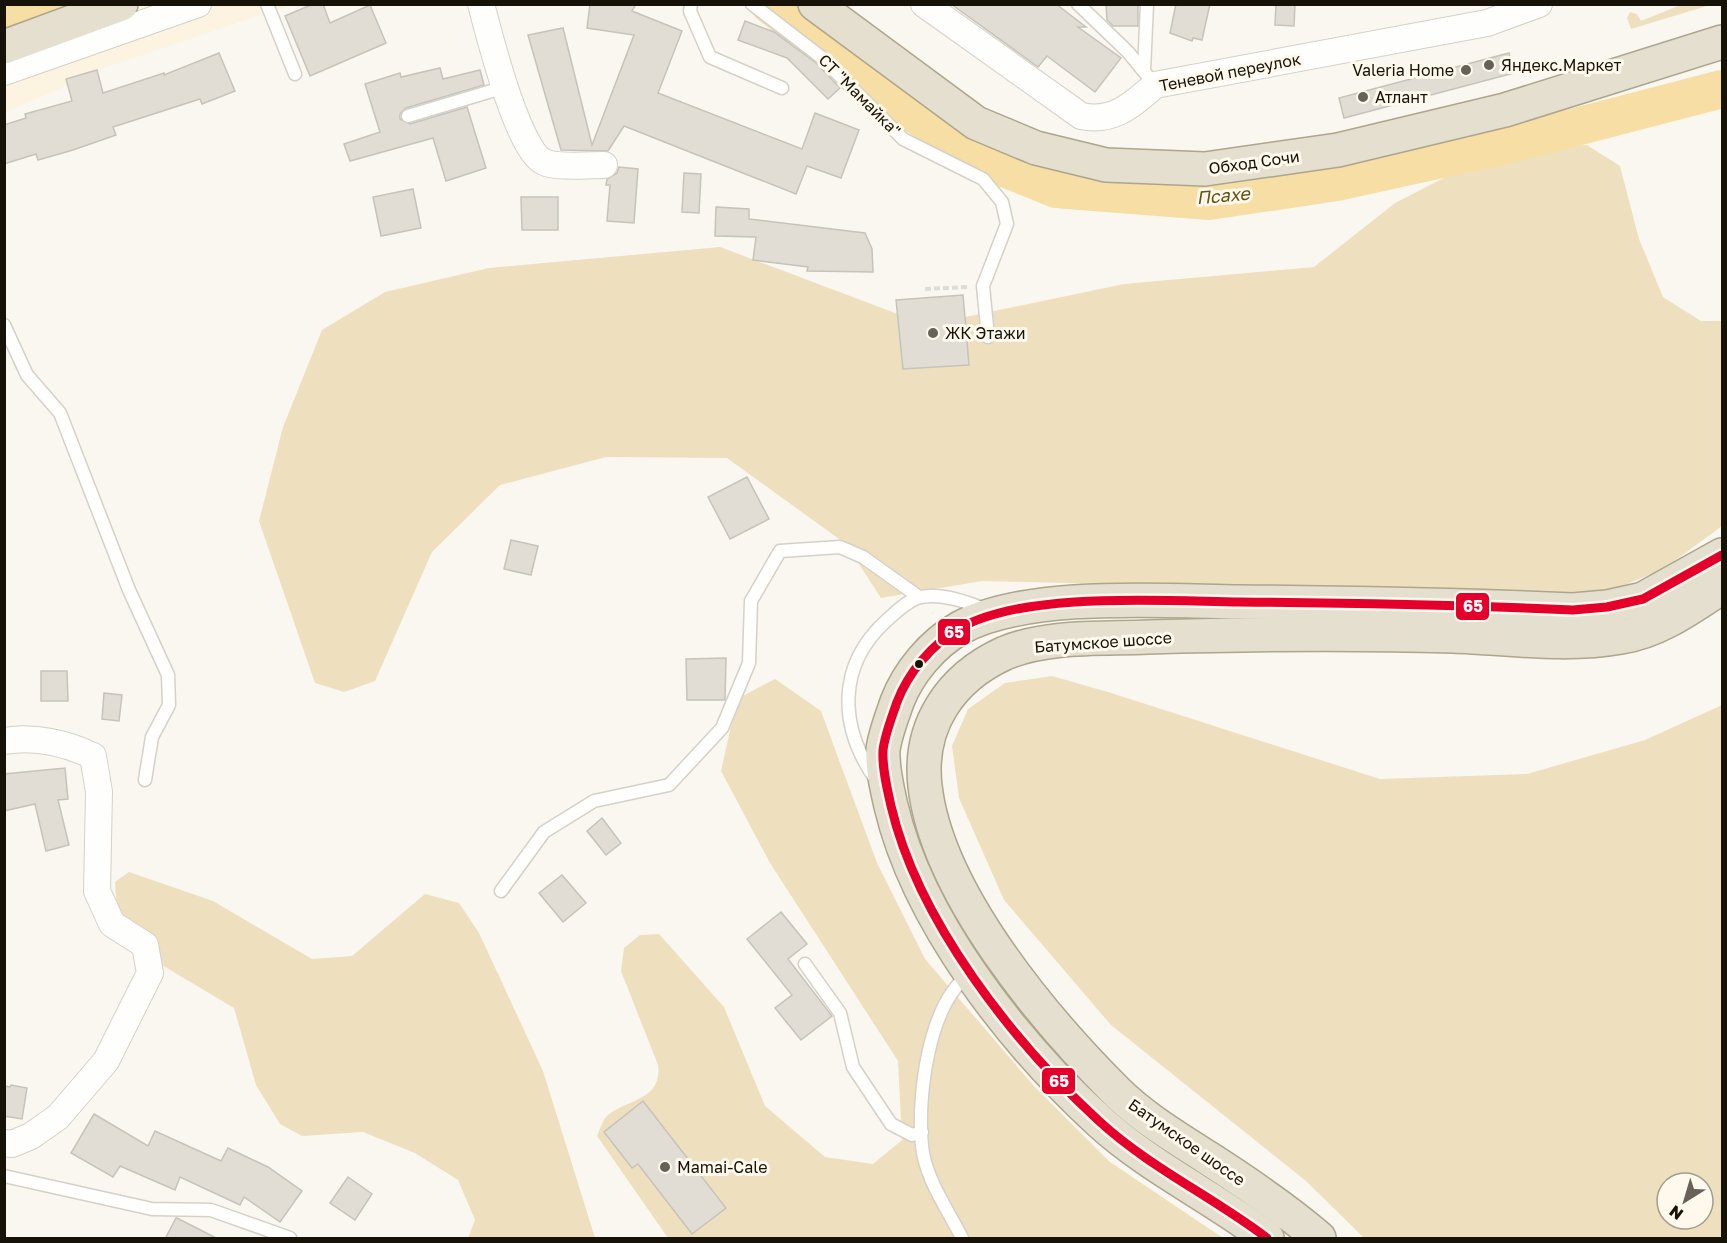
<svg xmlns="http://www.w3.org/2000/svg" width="1727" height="1243" font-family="'Golos Text',sans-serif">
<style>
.built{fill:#fcf4e0}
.green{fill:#eee0bf;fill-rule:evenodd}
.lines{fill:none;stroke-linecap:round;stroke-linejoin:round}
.river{stroke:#f6dea4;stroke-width:38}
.building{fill:#e1ddd4;stroke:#c6c3ba;stroke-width:1.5}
.service-casing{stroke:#d5d1c8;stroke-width:15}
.minor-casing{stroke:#d5d1c8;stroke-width:28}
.trunk-casing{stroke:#ada58c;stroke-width:36}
.path{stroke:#dddcd9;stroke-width:4;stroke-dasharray:6 3;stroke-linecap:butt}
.service{stroke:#fefefd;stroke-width:12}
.minor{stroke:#fefefd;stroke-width:26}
.trunk{stroke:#e4dfce;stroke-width:33}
.bus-1-casing{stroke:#fef9ec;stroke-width:14}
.bus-1{stroke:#e4002b;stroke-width:9}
.poi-dot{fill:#666259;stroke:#fef9ec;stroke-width:2}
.bus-dot{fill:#171207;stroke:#fef9ec;stroke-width:2}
.labels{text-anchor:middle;stroke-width:6;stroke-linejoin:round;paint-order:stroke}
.poi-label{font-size:16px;fill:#171207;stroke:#fef9ec;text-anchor:start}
.street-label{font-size:16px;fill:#171207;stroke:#fef9ec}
.water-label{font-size:18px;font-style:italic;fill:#665012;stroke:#fef9ec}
.line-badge{stroke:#fef9ec;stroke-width:2}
.badge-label{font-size:16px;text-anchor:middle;font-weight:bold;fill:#fff}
</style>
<rect width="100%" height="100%" fill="#faf7f0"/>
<polygon class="built" points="5,5 291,5 107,67 5,113"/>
<g class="green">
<polygon points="1683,4 1710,5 1631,29 1627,18 1630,12 1637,14 1641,21"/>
<polygon points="1587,145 1620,166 1639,239 1663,297 1701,321 1722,321 1722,526 1665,568 1599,596 982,581 881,598 846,544 727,458 606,457 500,485 432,552 375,681 344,692 315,683 259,521 283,427 322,330 385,292 489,268 720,247 927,325 1124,284 1314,267 1395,203 1502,148"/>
<path d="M1052,676L1108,692L1380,779L1527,774L1645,740L1722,705V1238H1364L1306,1181L1111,1025L1004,900L959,798L952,746L968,709L1005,683ZM1667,1183H1703V1219H1667Z"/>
<path d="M775,679L821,711L877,863L925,959L1034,1086L1110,1162L1223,1238H668L597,1136C600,1129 603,1119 608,1115C630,1098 662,1100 658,1065L621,971L624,948L640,935L659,934L724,1007L765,1106L825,1157L873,1164L902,1140L898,1061L770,863L721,771L737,699Z"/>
<polygon points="129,872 213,901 312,959 352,956 425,894 459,903 479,933 543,1071 595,1238 468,1238 475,1220 458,1180 415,1153 363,1132 302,1136 280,1124 256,1085 234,1008 135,949 117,913 115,882"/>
</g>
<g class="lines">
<g class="river">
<polyline points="769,4 894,101 992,163 1056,189 1209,201 1337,182 1510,144 1722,89"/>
<polyline points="4,28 70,4"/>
</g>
</g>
<g class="building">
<polygon points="313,4 323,4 330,23 370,5 386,43 310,76 285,16"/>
<polygon points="590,4 636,4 632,11 682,31 658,93 802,149 815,113 859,130 841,178 807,166 796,194 624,126 608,151 561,150 528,35 563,28 592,145 634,35 587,28"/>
<polygon points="951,4 1056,4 1086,27 1078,27 1121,58 1095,92 1047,56 1038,67"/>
<polygon points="1106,4 1138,4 1138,26 1113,26 1107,20"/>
<polygon points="1176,4 1210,4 1202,40 1193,38 1192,41 1170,33"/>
<polygon points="1276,4 1295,4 1294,26 1275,25"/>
<polygon points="745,21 774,32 816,63 840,88 828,99 787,58 738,40"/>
<polygon points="219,53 235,91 202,104 200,99 113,127 116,135 73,150 38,160 36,154 4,164 4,125 26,118 25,114 72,101 66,79 97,70 103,93 164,73 164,75"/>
<polygon points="1509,53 1514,73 1344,118 1339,98"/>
<polygon points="440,68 443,79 480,70 484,85 406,108 400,114 400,119 410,124 467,107 486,168 446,181 433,138 350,161 344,144 380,132 365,84 400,73 401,77"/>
<polygon points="619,167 638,169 634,223 607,221 610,185 606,185 607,179 617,173"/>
<polygon points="684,173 701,174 699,213 682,212"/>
<polygon points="413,189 421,228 381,236 373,197"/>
<polygon points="521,197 558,197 558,230 522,230"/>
<polygon points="716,207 749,209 749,219 865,233 872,249 873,272 807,271 808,267 753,260 756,237 715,236"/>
<polygon points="963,295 969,365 903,369 896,300"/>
<polygon points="747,477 769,519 730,539 708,497"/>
<polygon points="511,540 538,546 531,575 504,569"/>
<polygon points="726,658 725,700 687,700 686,659"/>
<polygon points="41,671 67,671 68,701 41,701"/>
<polygon points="104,693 122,695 119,721 102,719"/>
<polygon points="65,768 68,799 58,800 69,845 46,851 35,804 4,811 4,774"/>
<polygon points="602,818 621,843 606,855 587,831"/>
<polygon points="562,875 586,903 563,922 539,893"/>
<polygon points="781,912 807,944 788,959 832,1016 801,1040 775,1008 792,995 747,939"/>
<polygon points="11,1085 27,1088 22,1119 4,1116 4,1086 10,1087"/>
<polygon points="643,1101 726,1208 692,1234 638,1164 632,1168 604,1132"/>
<polygon points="94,1114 148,1146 155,1131 221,1161 228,1148 268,1167 302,1191 280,1222 244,1197 240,1205 180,1177 175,1190 120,1166 113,1177 71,1153"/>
<polygon points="348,1177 372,1194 355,1220 330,1203"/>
<polygon points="176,1218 177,1218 218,1239 165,1239"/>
</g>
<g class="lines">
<defs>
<g id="service">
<polyline points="267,4 295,74"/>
<polyline points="691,4 690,11 710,57 782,88"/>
<polyline points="752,4 821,57 903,139 983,179 1002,202 1007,224 983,286 988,337"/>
<polyline points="1078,4 1128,52 1155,85"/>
<polyline points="1144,71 1147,4"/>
<polyline points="408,116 505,87"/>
<polyline points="4,325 27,375 60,413 129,590 168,675 169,705 152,737 145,780"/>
<path d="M876,780C839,727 836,666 887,620C896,612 909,599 921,597C943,593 967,602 987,610"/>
<polyline points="501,891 544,832 594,801 669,785 722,728 749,663 751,601 780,551 840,547 863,557 919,597"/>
<polyline points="805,964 840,1013 853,1067 891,1124 912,1135 922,1132"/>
<polyline points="4,1176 152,1209 211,1210 290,1238"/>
<path d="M962,1238C948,1210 925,1178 922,1146C917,1098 928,1003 970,974"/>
</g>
<g id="minor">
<path d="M481,4C489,34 518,151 544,162C556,168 590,165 604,165"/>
<path d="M924,4L1081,116C1113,123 1132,105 1155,85L1487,23L1539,4"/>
<polyline points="4,72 198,4"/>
<path d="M4,741C34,736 66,743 93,756L99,792L97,891L112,924L145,945L150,973L106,1061L58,1117L31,1136L12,1144L4,1143"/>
</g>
<g id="trunk">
<polyline points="815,4 976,123 1036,148 1106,165 1205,169 1338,150 1505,110 1722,42"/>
<polyline points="4,47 121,4"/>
<path d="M1267,1238C1213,1197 1149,1167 1099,1121C1013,1042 918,921 891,806C887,788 882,768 883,750C885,734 892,717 897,702C908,673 932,644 960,628C1026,591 1164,601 1240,602C1351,603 1462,605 1573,610L1607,607L1643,599L1722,555"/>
<path d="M1319,1238C1284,1208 1247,1183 1208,1158C1177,1138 1143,1118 1116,1091C1042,1017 937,892 925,786C918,726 950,678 1005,653C1048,635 1103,639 1148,637C1250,634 1352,633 1453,636C1509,638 1565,647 1621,637C1659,631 1690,608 1722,587"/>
</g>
</defs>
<use href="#service" class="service-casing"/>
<use href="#minor" class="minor-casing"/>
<use href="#trunk" class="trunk-casing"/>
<polyline class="path" points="925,289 969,287"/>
<use href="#service" class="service"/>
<use href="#minor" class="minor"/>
<use href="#trunk" class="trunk"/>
<defs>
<path id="bus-1" d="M1267,1238C1213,1197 1149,1167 1099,1121C1013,1042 918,921 891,806C887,788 882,768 883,750C885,734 892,717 897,702C908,673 932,644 960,628C1026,591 1164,601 1240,602C1351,603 1462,605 1573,610L1607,607L1643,599L1722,555"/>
</defs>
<use href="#bus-1" class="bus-1-casing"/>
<use href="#bus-1" class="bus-1"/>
</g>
<g class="poi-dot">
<circle cx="1489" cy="65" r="6"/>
<circle cx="1466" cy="70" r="6"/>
<circle cx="1363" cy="97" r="6"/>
<circle cx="933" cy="333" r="6"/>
<circle cx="665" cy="1167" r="6"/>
</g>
<circle class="bus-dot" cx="919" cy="664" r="5"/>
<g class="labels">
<g class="poi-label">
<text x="1501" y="71">Яндекс.Маркет</text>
<text x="1454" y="76" text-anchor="end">Valeria Home</text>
<text x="1375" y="103">Атлант</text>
<text x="945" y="339">ЖК Этажи</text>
<text x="677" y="1173">Mamai-Cale</text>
</g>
<g class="street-label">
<text transform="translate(1230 72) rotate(-11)" y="6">Теневой переулок</text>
<text transform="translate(860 95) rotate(45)" y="6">СТ "Мамайка"</text>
<text transform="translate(1254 162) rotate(-8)" y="6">Обход Сочи</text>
<text transform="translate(1103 642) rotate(-4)" y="6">Батумское шоссе</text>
<text transform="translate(1187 1142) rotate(35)" y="6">Батумское шоссе</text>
</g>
<g class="water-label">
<text transform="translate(1223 196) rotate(-5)" y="6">Псахе</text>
</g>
</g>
<g class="line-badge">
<rect x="1455" y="592" width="35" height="29" rx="6" fill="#e4002b"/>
<rect x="937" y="618" width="34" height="28" rx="6" fill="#e4002b"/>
<rect x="1041" y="1067" width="35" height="28" rx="6" fill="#e4002b"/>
</g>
<g class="badge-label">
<text x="1473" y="612">65</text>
<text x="954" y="638">65</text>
<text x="1059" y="1087">65</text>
</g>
<rect width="1727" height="1243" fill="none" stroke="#171207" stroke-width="12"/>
<g transform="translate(1685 1201) rotate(217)"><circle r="28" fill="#fef9ec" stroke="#a29d90" stroke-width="1.5"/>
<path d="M0-4.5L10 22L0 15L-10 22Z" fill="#666259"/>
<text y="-9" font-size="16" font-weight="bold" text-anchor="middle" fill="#171207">N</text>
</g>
</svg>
